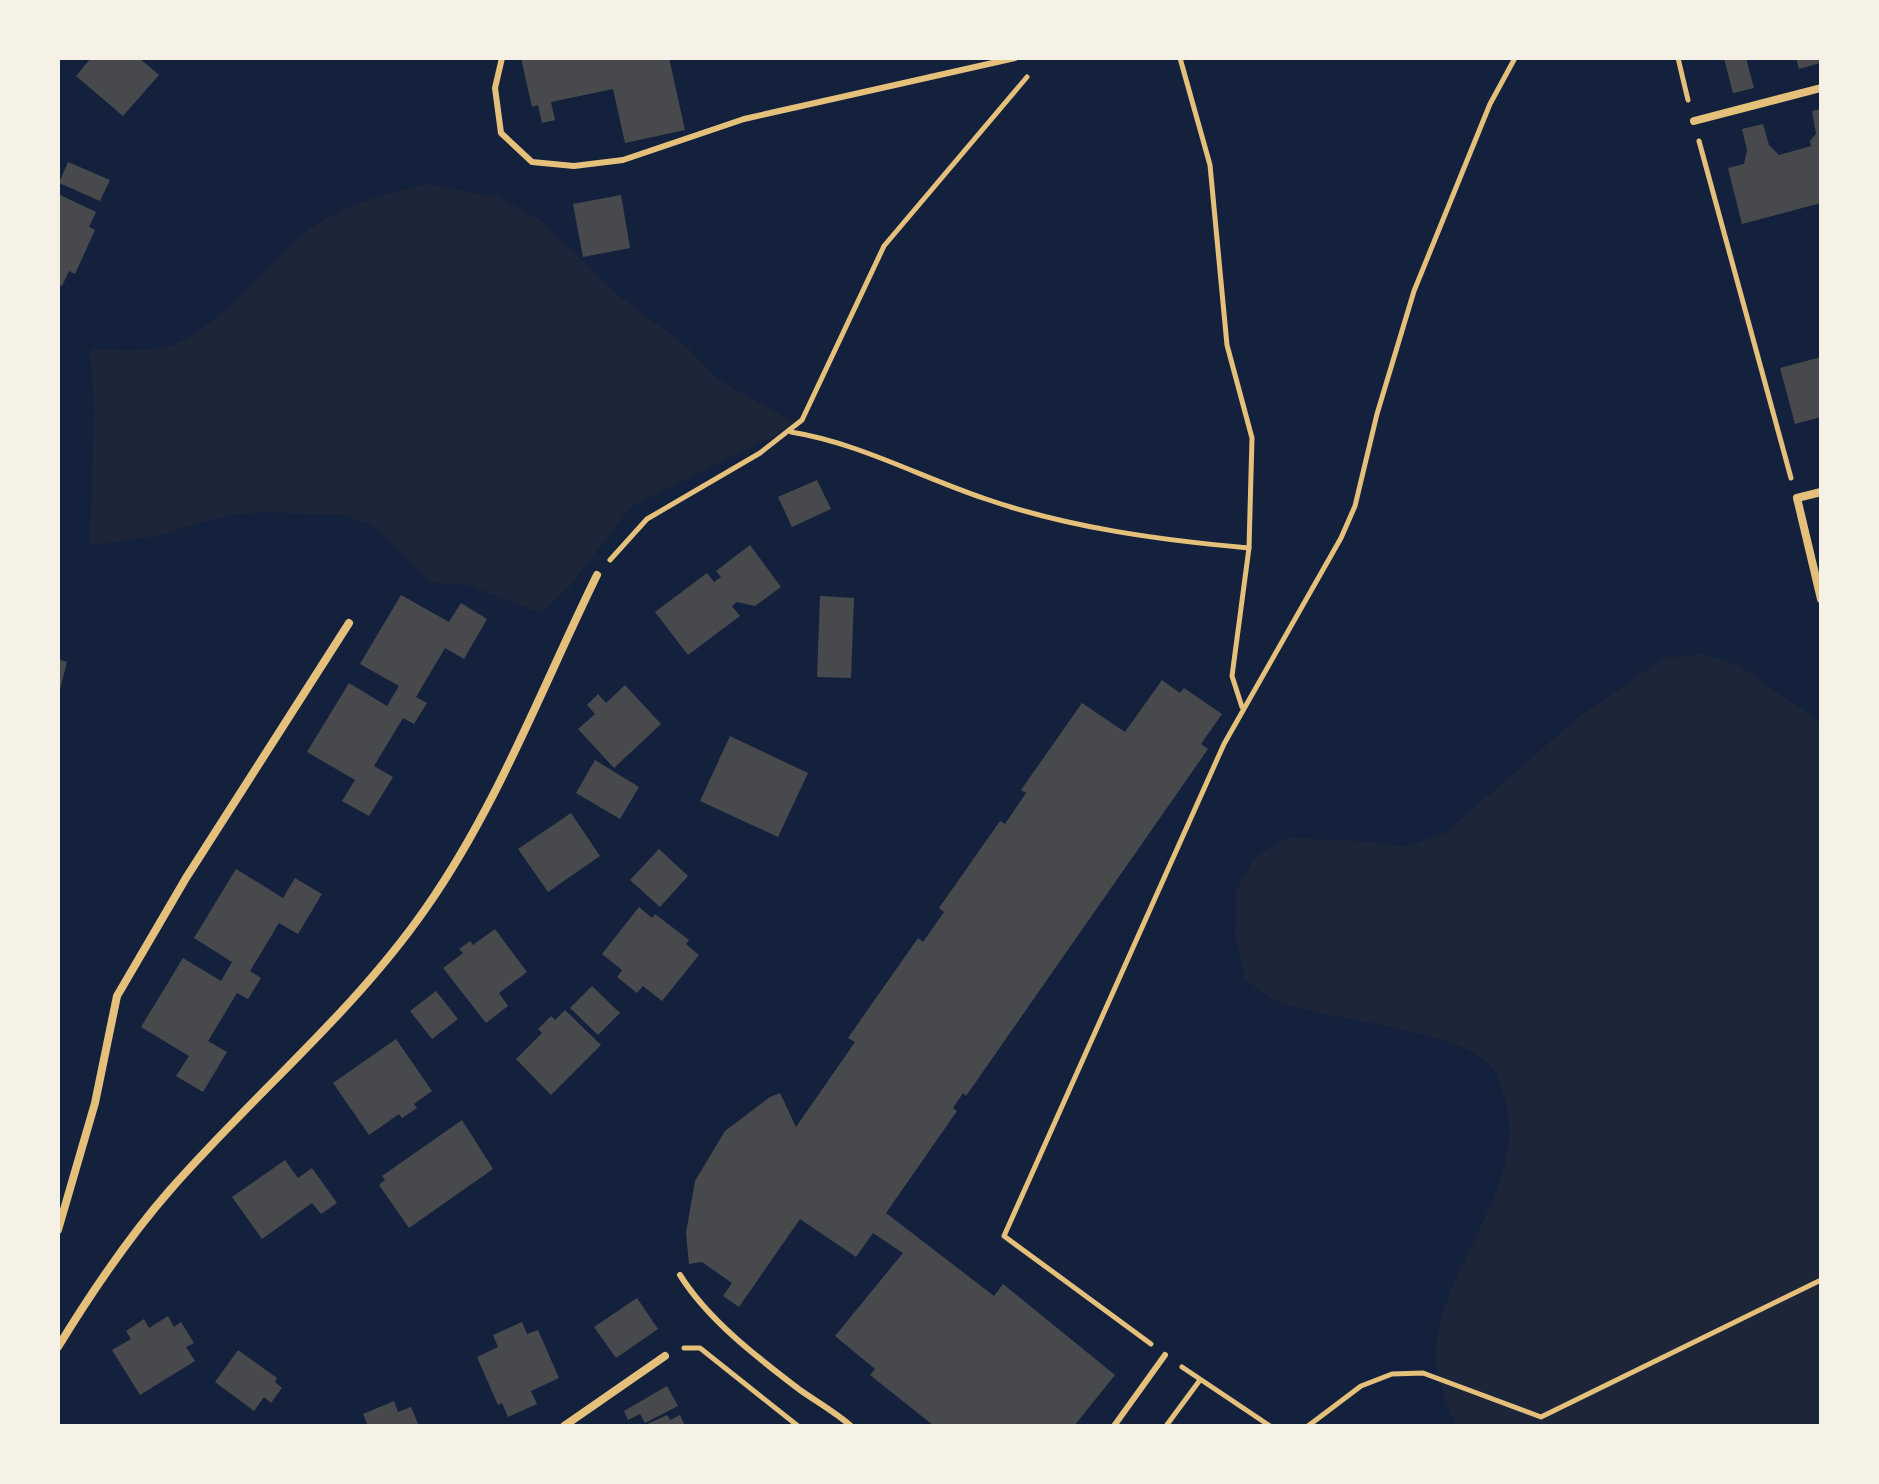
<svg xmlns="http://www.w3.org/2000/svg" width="1879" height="1484" font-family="Manrope,sans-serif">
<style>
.green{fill:#1d2539}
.building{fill:#48494c}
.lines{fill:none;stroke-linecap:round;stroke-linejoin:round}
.path{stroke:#e5c07b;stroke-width:5}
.service{stroke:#e5c07b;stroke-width:6}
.minor{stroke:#e5c07b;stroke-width:8}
</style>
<rect width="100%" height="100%" fill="#14213d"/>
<g class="green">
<path d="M428,184L499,198L542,221L616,294L685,345L717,379L797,424L631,507L569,587L541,613L465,584L432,583L374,526L342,515L260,512L222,517L155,536L90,545L94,409L90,349C116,350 144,353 169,346C209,337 267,265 300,237C337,205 382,195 428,184Z"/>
<path d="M1702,654L1740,666L1821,723V1426H1457C1445,1400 1433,1374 1436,1345C1444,1263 1535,1175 1502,1091C1499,1084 1497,1073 1493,1068C1461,1029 1329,1021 1280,1002C1267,998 1255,986 1245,979L1235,935L1236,891L1254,859L1287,838L1363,841L1407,847L1446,832L1580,716L1664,658Z"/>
</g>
<g class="building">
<polygon points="91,58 139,58 159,75 123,116 76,76"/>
<polygon points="521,58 669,58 685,130 625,143 613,89 551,102 555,120 542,123 538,105 532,107"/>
<polygon points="1724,58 1746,58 1754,88 1733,93"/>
<polygon points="1796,58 1818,58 1820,63 1799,69"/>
<polygon points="1821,109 1821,203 1742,224 1728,168 1744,164 1747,150 1742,129 1763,124 1769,145 1779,155 1811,146 1810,141 1816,134 1812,111"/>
<polygon points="68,162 110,180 100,201 59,183"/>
<polygon points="58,194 96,212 89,227 95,230 75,274 69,271 62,286 58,285"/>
<polygon points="621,195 630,248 583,257 573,204"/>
<polygon points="1821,357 1821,417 1795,424 1780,368"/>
<polygon points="817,480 831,509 792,527 778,497"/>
<polygon points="750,545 781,587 755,606 737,602 732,606 740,616 688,655 655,612 707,573 714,582 721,577 716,571"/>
<polygon points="401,595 449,622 461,603 487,619 464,659 445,648 416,697 427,703 414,724 403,718 374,766 393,777 369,816 342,801 355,780 307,752 349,683 387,706 399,686 360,664"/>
<polygon points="820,596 854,598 851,678 817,677"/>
<polygon points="58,659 67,662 59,693 58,693"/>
<polygon points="1162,680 1180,693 1184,688 1222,714 1201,744 1208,749 966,1096 963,1093 953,1108 957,1111 886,1213 994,1296 1003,1284 1115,1375 1074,1426 934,1426 870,1375 875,1369 835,1336 903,1253 873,1233 856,1257 800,1219 739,1307 723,1296 732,1283 702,1262 689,1264 686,1233 695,1181 725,1131 770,1097 780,1093 796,1127 855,1042 848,1038 918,938 923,942 944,912 939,908 1000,821 1005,824 1026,793 1021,790 1082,703 1125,732"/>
<polygon points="625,685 661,724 614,768 578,729 595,714 587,705 598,694 606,703"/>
<polygon points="730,736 808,773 778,837 700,801"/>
<polygon points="595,760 639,787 620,819 576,793"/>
<polygon points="571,813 600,856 548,892 518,849"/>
<polygon points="659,849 688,876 660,907 630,880"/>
<polygon points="236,869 283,898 295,878 322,894 298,934 279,923 250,971 261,978 248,999 237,993 208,1041 227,1052 203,1092 176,1076 189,1056 141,1027 183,958 221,981 232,962 194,938"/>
<polygon points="639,907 652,918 655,914 689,940 686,944 699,955 662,1001 643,986 637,993 617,977 622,970 602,954"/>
<polygon points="495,929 527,972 499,993 508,1006 486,1023 443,968 463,953 459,949 470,941 473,945"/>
<polygon points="592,986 620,1013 598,1035 570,1008"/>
<polygon points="436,991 458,1019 432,1039 410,1011"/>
<polygon points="565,1010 601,1045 551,1095 516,1059 542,1033 538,1029 551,1016 555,1020"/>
<polygon points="396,1039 432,1091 414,1104 417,1108 402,1118 399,1114 369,1135 333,1083"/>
<polygon points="462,1120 493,1169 409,1228 379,1185 385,1180 382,1176"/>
<polygon points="285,1160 298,1178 312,1168 337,1203 321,1214 312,1203 262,1239 232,1197"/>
<polygon points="637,1298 658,1329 616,1358 594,1327"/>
<polygon points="168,1316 174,1327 181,1322 194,1343 186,1347 195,1361 140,1395 112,1350 131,1339 126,1331 144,1319 149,1328"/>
<polygon points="522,1322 527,1334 538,1330 559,1378 531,1391 537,1404 508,1417 502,1403 498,1405 477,1357 498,1347 493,1335"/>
<polygon points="238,1350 277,1378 275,1382 282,1388 271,1403 264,1397 254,1411 215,1382"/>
<polygon points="667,1386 678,1406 645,1423 640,1414 628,1420 624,1411"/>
<polygon points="394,1401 398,1412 411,1407 419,1426 368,1426 363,1414"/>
<polygon points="667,1415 670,1420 680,1415 685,1426 643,1426"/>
</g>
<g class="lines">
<g class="path">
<polyline points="1180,58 1210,165 1227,345 1252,438 1249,548 1232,676 1242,707"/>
<polyline points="1678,58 1688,100"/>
<polyline points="1699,141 1791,478"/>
<path d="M791,432C859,443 920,477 986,499C1070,528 1160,540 1249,548"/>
<polyline points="610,560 647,519 760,453 802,420 884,246 1027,77"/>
<polyline points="1151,1344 1004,1236 1224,744 1341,538 1355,506 1377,414 1414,291 1490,104 1515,58"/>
<polyline points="684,1348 700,1348 798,1426"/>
<polyline points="1182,1367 1270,1426"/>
<polyline points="1166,1426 1200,1380"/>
<polyline points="1308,1426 1361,1386 1392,1374 1423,1373 1541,1417 1821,1280"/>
</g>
<g class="service">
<polyline points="502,58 495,88 501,133 532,162 574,166 623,160 744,119 1015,58"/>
<path d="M680,1275C708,1320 758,1358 800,1390C817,1402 835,1412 851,1426"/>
<polyline points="1114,1426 1165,1355"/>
</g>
<g class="minor">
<polyline points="1694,121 1821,88"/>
<polyline points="1821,492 1797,498 1821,599"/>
<polyline points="58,1230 95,1103 117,996 186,878 349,623"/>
<path d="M58,1347C91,1293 128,1238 170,1190C254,1094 353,1013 426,908C498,805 542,687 597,575"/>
<polyline points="564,1426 665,1356"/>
</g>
</g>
<rect width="1879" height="1484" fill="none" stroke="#f6f1e7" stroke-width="120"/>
</svg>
